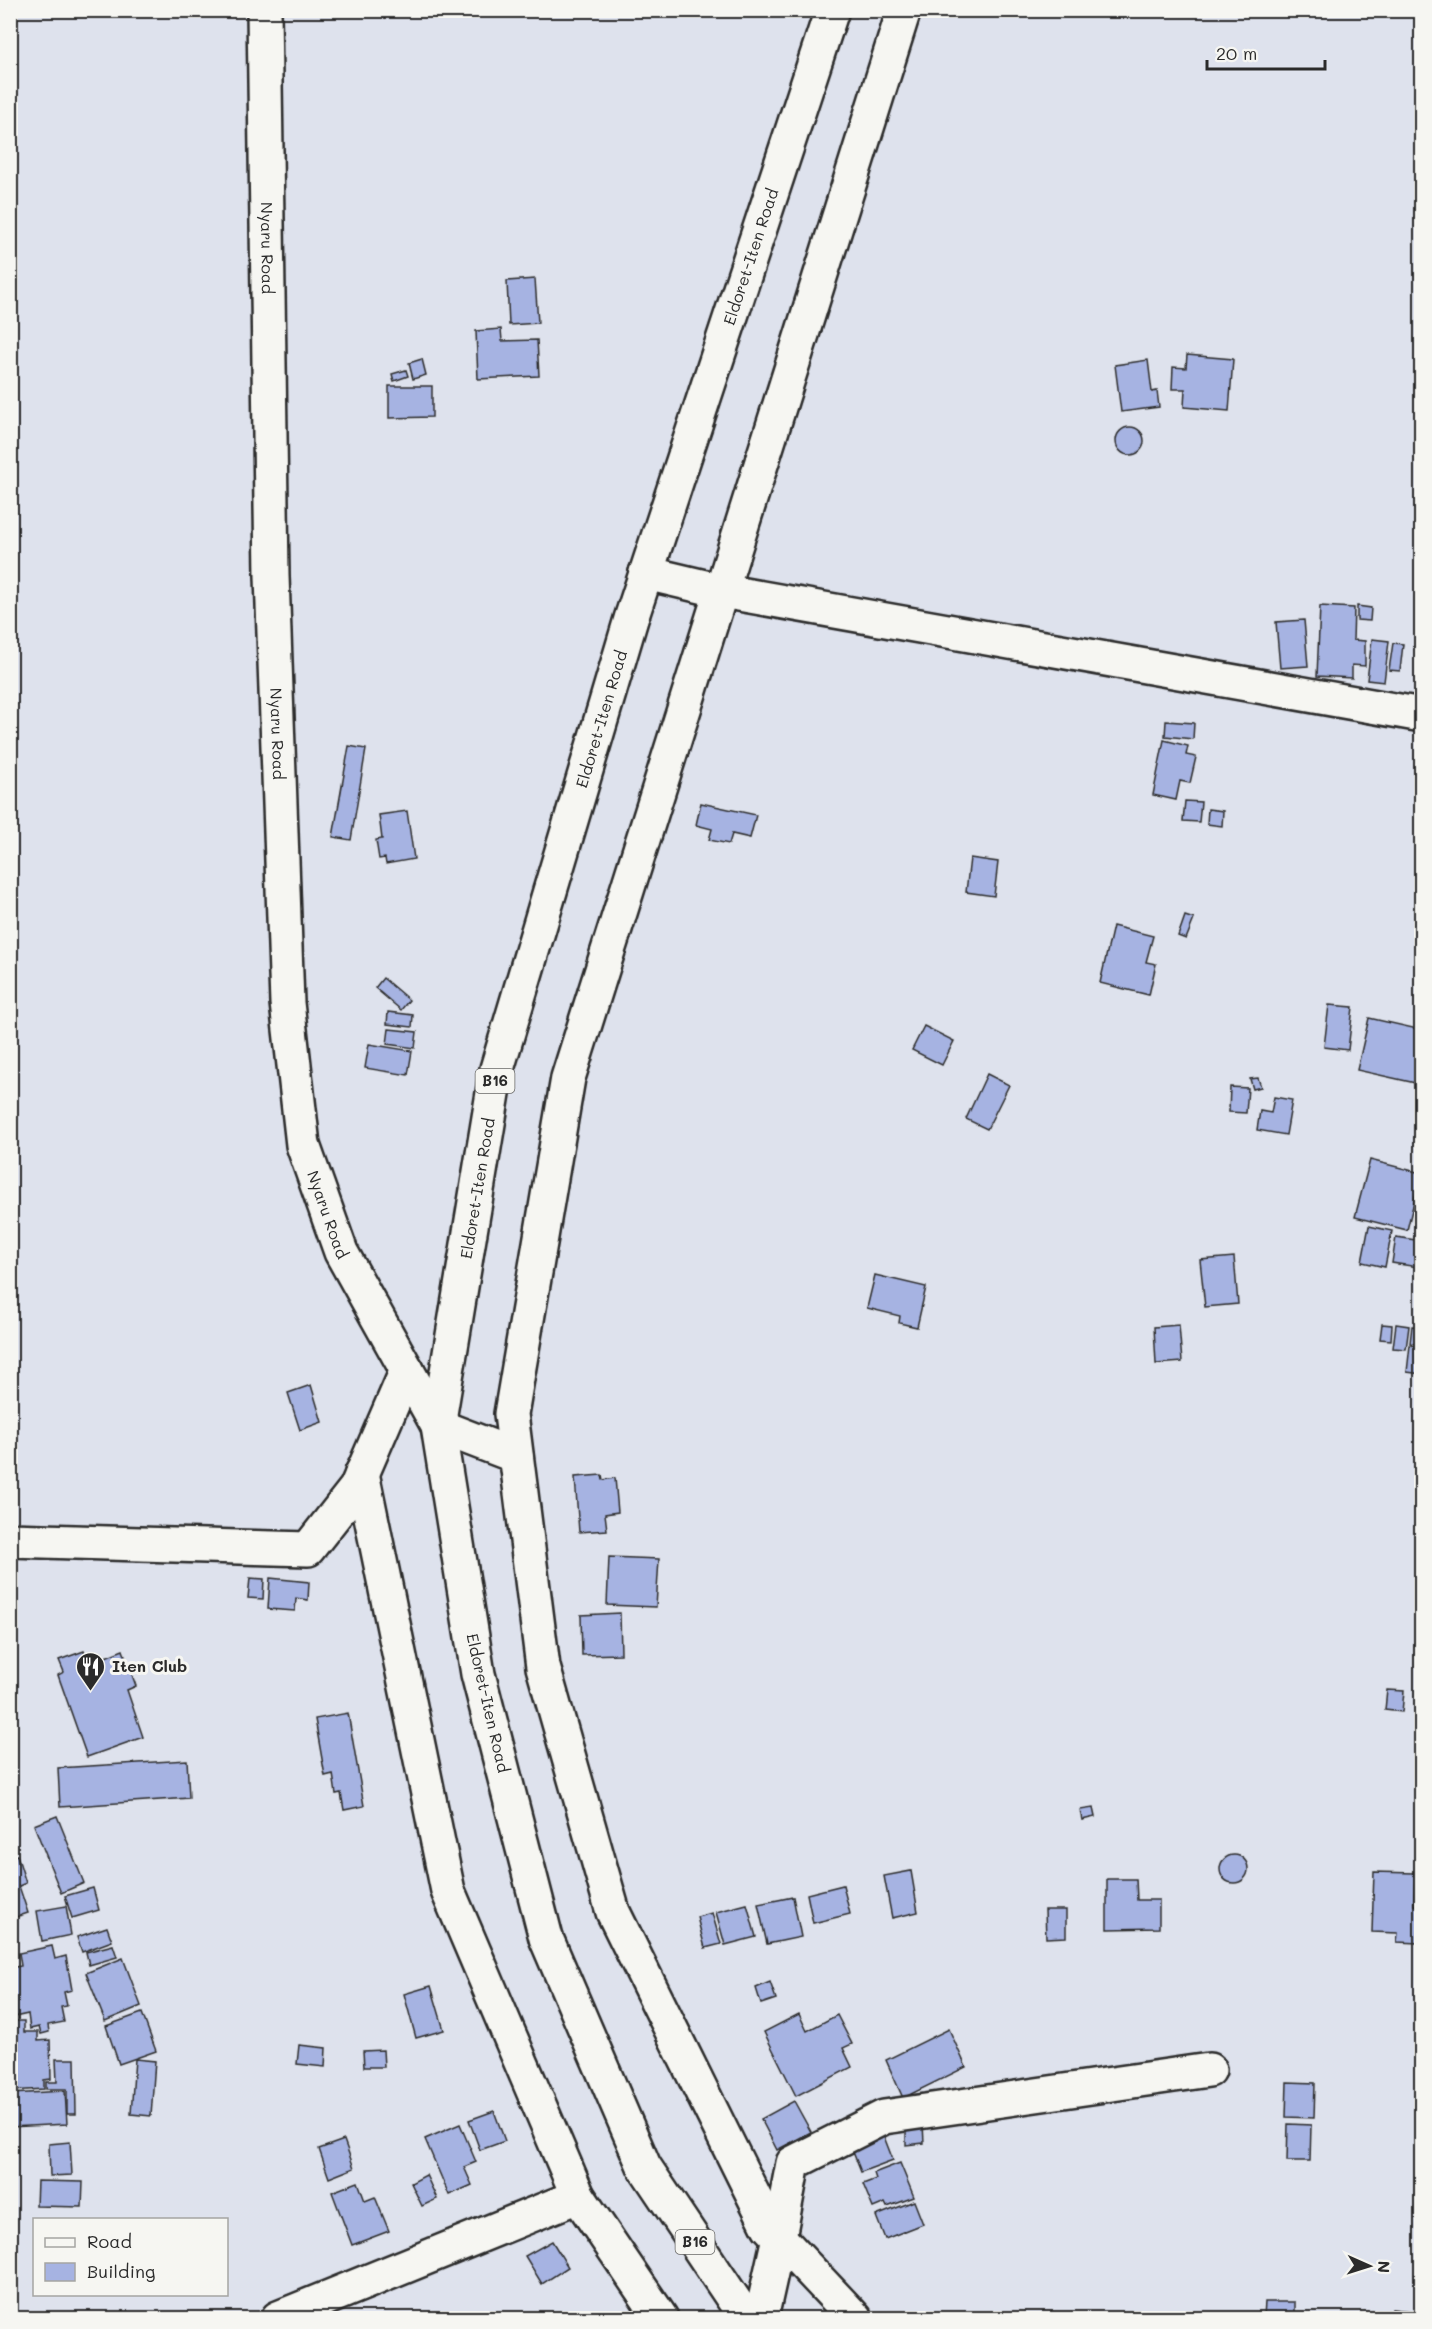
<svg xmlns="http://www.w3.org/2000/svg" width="1432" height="2329" font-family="Mali,sans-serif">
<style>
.building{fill:#a6b3e2;stroke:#2b2b2b;stroke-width:1.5}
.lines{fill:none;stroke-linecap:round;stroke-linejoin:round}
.minor-casing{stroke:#2b2b2b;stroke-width:38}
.major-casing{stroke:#2b2b2b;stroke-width:38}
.minor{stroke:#f6f6f2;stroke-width:33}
.major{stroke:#f6f6f2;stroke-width:33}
.labels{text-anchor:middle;stroke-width:6;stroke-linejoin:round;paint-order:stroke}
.shield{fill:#f6f6f2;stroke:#686867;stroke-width:1.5}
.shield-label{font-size:15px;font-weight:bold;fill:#2b2b2b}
.street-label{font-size:16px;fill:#2b2b2b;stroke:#f6f6f2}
.poi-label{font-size:16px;font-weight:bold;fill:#2b2b2b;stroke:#f6f6f2;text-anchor:start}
</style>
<rect width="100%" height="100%" fill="#dee2ed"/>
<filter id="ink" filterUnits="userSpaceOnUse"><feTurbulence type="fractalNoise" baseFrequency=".0167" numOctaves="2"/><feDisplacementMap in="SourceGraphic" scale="12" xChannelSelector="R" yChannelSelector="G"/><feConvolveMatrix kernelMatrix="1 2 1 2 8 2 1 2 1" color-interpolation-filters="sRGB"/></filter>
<g filter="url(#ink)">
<g class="building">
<polygon points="535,279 538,323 509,325 507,281"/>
<polygon points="501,329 502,341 537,340 539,376 478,379 476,331"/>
<polygon points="1187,355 1233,359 1229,411 1184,407 1185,389 1172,389 1173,367 1186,368"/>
<polygon points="422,359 426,375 413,379 409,363"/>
<polygon points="1148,360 1152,392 1157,391 1159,407 1121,412 1115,365"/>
<polygon points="406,370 408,376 394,381 392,374"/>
<polygon points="389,386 432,386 432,417 389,418"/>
<circle cx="1130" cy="441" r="14"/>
<polygon points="1320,606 1354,608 1353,640 1365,641 1365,666 1352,665 1352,678 1317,676"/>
<polygon points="1357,606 1371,608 1370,621 1357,620"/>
<polygon points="1304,620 1308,666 1280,668 1276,622"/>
<polygon points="1372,639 1389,641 1384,682 1367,680"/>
<polygon points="1393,643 1403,644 1400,671 1389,670"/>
<polygon points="1166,721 1194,723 1193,739 1165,736"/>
<polygon points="1164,740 1188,746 1186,755 1196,757 1190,783 1180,781 1176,800 1153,795"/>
<polygon points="349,746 366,749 351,840 333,837"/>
<polygon points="1185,801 1201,802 1199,822 1183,821"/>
<polygon points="701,803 756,815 750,838 732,834 729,844 709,840 712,829 696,825"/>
<polygon points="1208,809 1223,811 1222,826 1207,824"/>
<polygon points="407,811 414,859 386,864 385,858 379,859 376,840 382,839 379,815"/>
<polygon points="970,858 998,862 994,896 966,892"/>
<polygon points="1185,916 1194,919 1186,939 1178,936"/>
<polygon points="1113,926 1153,936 1146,962 1156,964 1149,995 1100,983"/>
<polygon points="383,978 409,1000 401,1010 375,988"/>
<polygon points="1329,1005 1353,1007 1348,1050 1324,1047"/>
<polygon points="388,1012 413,1015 412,1027 387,1024"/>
<polygon points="1369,1018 1422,1030 1420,1084 1357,1070"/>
<polygon points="924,1026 954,1041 942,1065 912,1050"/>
<polygon points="389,1029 417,1032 415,1048 387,1044"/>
<polygon points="369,1044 412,1051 408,1075 365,1068"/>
<polygon points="987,1074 1009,1085 987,1129 966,1119"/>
<polygon points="1258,1078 1261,1087 1253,1089 1250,1079"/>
<polygon points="1230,1087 1248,1088 1246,1113 1229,1112"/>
<polygon points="1274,1097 1292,1100 1286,1135 1257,1130 1260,1111 1271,1113"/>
<polygon points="1370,1160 1421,1173 1407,1230 1355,1217"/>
<polygon points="1369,1226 1392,1231 1385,1267 1362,1262"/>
<polygon points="1396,1237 1422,1241 1418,1267 1392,1263"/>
<polygon points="1234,1257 1238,1304 1205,1307 1200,1260"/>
<polygon points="875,1275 926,1287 917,1327 899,1323 900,1316 867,1308"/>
<polygon points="1382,1324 1392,1325 1391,1340 1380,1339"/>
<polygon points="1396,1324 1409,1326 1406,1349 1393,1348"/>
<polygon points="1179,1325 1182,1362 1156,1364 1154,1327"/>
<polygon points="1412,1326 1422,1327 1422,1344 1410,1343"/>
<polygon points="1410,1345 1422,1347 1422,1374 1407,1372"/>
<polygon points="311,1385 322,1422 300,1430 288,1393"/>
<polygon points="602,1475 603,1480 615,1478 618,1512 605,1514 607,1530 579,1532 575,1477"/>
<polygon points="609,1557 659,1559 656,1607 607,1605"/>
<polygon points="250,1578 264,1579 263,1599 248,1598"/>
<polygon points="270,1578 309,1582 308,1600 296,1598 295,1611 268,1609"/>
<polygon points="620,1613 621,1654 582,1655 581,1615"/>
<polygon points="123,1650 136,1686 127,1690 143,1737 87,1757 58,1675 64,1672 59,1660 84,1651 88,1664"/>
<polygon points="1387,1690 1404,1691 1402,1712 1385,1710"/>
<polygon points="348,1713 364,1806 344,1810 341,1793 336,1794 333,1774 325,1776 315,1719"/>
<polygon points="187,1760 189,1798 60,1807 58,1768"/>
<polygon points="1093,1808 1095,1817 1082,1820 1080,1810"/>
<polygon points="57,1816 84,1883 61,1893 34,1825"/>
<polygon points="17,1855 26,1883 19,1886 28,1913 10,1919 10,1857"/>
<circle cx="1234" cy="1869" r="14"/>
<polygon points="911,1871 918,1912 892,1918 884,1876"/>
<polygon points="1374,1872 1415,1873 1414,1905 1420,1906 1418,1943 1397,1942 1398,1933 1372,1932"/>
<polygon points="1107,1879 1136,1879 1137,1900 1159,1900 1159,1928 1107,1929"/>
<polygon points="843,1885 850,1914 813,1923 807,1894"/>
<polygon points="93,1888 99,1910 72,1918 65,1896"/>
<polygon points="793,1897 801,1937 767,1944 758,1904"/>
<polygon points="747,1904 756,1937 725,1945 716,1912"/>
<polygon points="66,1906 71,1935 42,1941 37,1911"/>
<polygon points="1045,1910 1066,1910 1066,1937 1046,1938"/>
<polygon points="712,1913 721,1944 705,1948 697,1917"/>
<polygon points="107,1927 112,1941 82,1952 77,1937"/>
<polygon points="113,1945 117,1957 89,1965 86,1952"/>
<polygon points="52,1946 55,1959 66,1956 72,1990 64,1992 67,2006 61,2007 64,2022 48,2025 49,2032 41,2034 39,2027 30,2029 28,2014 10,2018 10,1968 21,1966 19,1953"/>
<polygon points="123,1958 141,2006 105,2021 86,1973"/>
<polygon points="770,1982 776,1999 761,2004 756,1988"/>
<polygon points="431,1986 444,2030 416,2038 404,1994"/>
<polygon points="142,2013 156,2051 119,2064 106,2026"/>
<polygon points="799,2014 807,2031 837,2015 852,2044 843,2048 852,2067 796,2096 764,2032"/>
<polygon points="10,2021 24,2021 24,2032 38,2032 38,2041 50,2040 51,2079 44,2080 44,2089 10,2091"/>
<polygon points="949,2029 966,2067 903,2098 886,2060"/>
<polygon points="299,2045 326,2048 325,2067 297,2064"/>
<polygon points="383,2050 384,2067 364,2067 363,2051"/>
<polygon points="56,2059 75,2059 76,2114 67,2114 67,2089 46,2089 46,2082 57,2082"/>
<polygon points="135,2059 155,2061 151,2116 131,2114"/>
<polygon points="1287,2082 1315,2083 1314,2118 1286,2117"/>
<polygon points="65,2091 67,2124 10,2127 10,2094"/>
<polygon points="794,2101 811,2132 777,2150 761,2119"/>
<polygon points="494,2111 505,2141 480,2150 469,2120"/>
<polygon points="460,2124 476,2162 464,2167 472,2185 449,2195 425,2139"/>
<polygon points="923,2124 924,2143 906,2145 906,2125"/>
<polygon points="1288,2124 1311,2125 1310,2161 1287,2161"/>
<polygon points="881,2129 893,2160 861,2172 849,2142"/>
<polygon points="344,2140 354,2168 329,2178 319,2149"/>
<polygon points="70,2142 72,2175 50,2176 49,2144"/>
<polygon points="900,2163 914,2197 887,2207 885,2203 873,2208 863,2184 876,2179 874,2173"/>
<polygon points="426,2175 437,2199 422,2206 411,2183"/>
<polygon points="37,2181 83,2182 82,2207 36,2206"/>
<polygon points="358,2182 365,2201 375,2197 389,2231 352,2245 332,2192"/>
<polygon points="914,2201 923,2224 885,2239 876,2216"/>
<polygon points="552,2241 568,2267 542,2284 525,2256"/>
<polygon points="1265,2302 1295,2302 1295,2315 1264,2316"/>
<polygon points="1392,2309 1422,2312 1422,2318 1391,2318"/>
</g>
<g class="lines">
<defs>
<g id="minor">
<path id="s1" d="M264,10L272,576L287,1003L303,1145L341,1252L438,1426L516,1456"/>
<polyline points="646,573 722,591 1422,715"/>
<polyline points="362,1473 448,1891 578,2196 661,2318"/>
<polyline points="10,1540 308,1549 356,1488 407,1370"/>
<polyline points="278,2318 578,2196"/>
<polyline points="761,2318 779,2237 793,2163 884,2117 1209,2070"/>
<polyline points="855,2318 769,2227 613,1912 543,1667 511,1414 568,1078 904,10"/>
</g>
<g id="major">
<path id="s2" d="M746,2318L644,2166L546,1938L478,1674L438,1426L497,1069L631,619L832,10"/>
</g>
</defs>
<use href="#minor" class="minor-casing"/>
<use href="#major" class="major-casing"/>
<use href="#minor" class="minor"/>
<use href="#major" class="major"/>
</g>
</g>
<defs>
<symbol id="restaurant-pin" viewBox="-11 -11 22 30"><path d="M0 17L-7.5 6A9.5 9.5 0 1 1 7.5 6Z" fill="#2b2b2b" stroke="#f6f6f2"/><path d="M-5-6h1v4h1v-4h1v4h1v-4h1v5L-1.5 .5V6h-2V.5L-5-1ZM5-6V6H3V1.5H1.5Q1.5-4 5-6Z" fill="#fff"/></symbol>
</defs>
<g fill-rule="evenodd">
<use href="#restaurant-pin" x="74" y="1650" width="33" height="45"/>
</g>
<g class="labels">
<g class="shield">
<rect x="475.5" y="1069" width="39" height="24" rx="4.5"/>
<rect x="675.5" y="2230" width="39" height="24" rx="4.5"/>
</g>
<g class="shield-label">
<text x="495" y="1086">B16</text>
<text x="695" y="2247">B16</text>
</g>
<g class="street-label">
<text dy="6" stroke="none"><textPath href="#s1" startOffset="238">Nyaru Road</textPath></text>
<text dy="6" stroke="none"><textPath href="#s2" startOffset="2168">Eldoret-Iten Road</textPath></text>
<text dy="6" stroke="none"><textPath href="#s2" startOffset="1682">Eldoret-Iten Road</textPath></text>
<text dy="6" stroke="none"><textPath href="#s1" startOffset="724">Nyaru Road</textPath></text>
<text dy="6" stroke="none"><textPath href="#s2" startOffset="1196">Eldoret-Iten Road</textPath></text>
<text dy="6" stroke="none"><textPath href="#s1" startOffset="1210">Nyaru Road</textPath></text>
<text transform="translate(488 1703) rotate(77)" y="6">Eldoret-Iten Road</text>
</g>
<g class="poi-label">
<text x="112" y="1672">Iten Club</text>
</g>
</g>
<rect width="1432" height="2329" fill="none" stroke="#f6f6f2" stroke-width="36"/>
<rect x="18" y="18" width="1396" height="2293" fill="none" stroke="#2b2b2b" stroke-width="2" filter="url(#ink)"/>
<rect x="33" y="2218" width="195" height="78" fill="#f6f6f2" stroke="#a5a5a2" stroke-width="1.5"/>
<rect x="45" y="2238" width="30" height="9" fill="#f6f6f2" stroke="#a5a5a2" stroke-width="1.5"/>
<text x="87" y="2248" font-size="18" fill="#2b2b2b">Road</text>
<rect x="45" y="2263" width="30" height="18" fill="#a6b3e2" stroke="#a5a5a2" stroke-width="1.5"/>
<text x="87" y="2278" font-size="18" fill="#2b2b2b">Building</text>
<g transform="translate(1369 2266) rotate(93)" stroke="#f6f6f2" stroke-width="4.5" paint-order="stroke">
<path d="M0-4.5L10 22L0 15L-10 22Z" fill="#2b2b2b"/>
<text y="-9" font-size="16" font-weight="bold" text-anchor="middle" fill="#2b2b2b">N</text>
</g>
<path d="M1207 60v9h118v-9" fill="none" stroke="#2b2b2b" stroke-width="3"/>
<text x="1216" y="60" font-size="18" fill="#2b2b2b" stroke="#f6f6f2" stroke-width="4.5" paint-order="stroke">20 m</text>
</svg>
